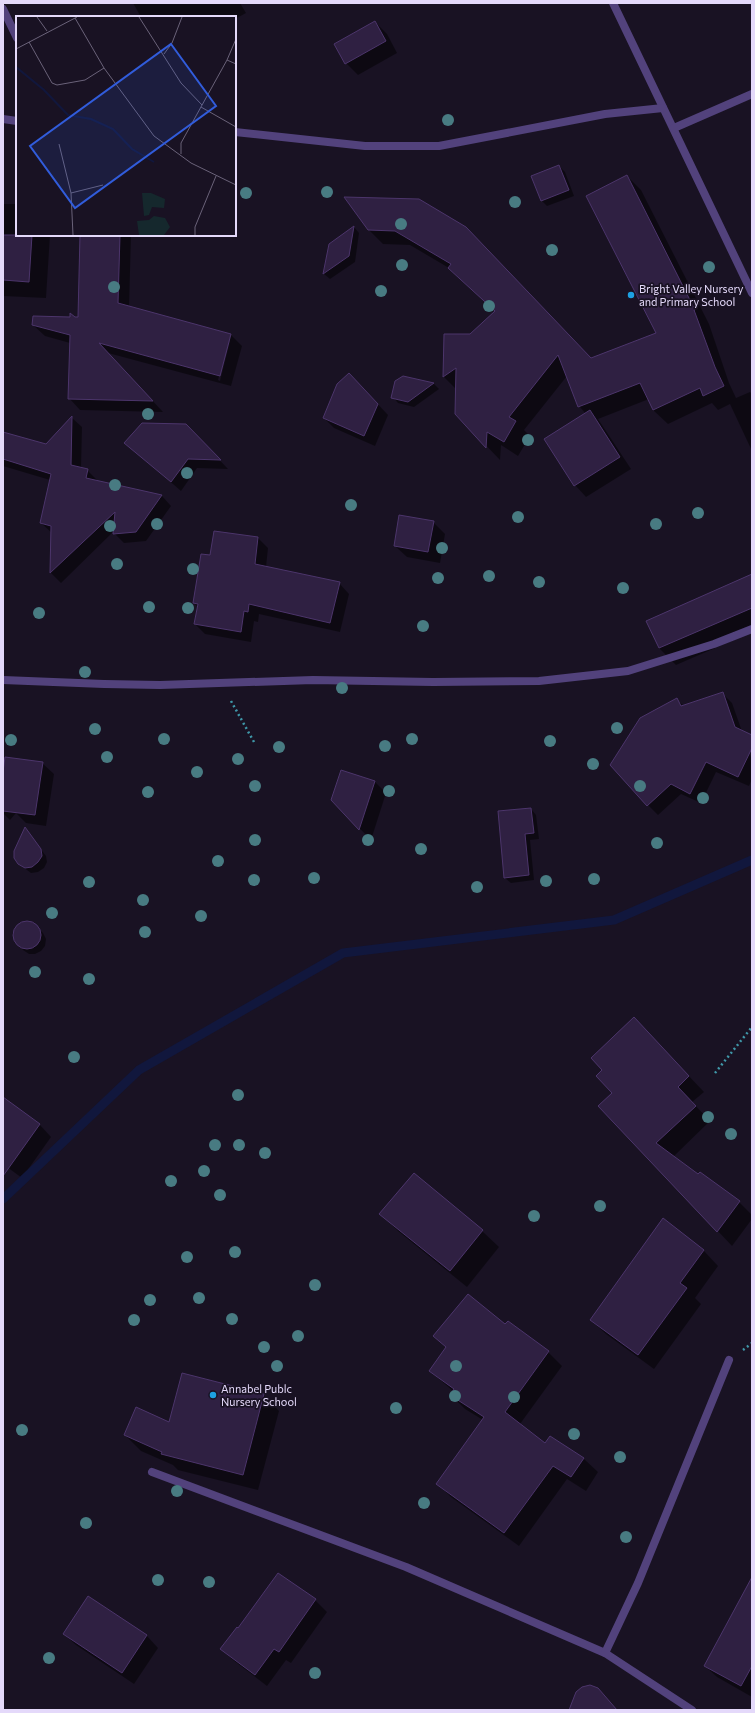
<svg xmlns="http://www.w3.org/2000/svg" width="755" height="1713" font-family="Commissioner,sans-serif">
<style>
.shadow{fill:#0007;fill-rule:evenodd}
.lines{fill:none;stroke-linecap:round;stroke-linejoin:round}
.stream{stroke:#11173d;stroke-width:9}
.building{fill:#2f2042;stroke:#4c356b}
.path{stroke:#3f97a8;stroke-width:2.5;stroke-dasharray:2 3;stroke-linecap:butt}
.street{stroke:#52427c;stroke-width:8}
.tree{fill:#487b82}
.poi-dot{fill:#1da1e2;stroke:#191223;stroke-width:1.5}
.labels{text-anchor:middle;stroke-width:3.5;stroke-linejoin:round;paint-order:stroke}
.poi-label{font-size:11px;fill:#e4d9fa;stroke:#191223;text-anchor:start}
.inset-river{fill:none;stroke:#11173d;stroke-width:2}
.inset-road{fill:none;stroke:#6a6279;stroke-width:1}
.view{fill:#315cdb;fill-opacity:0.15;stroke:#315cdb;stroke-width:2}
.inset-edge{fill:none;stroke:#e4d9fa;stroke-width:2}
</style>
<rect width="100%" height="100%" fill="#191223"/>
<g class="shadow">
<polygon points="133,3 240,3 246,13 235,19 235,17 141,17"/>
<polygon points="375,22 387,34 397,53 358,75 346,63"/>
<polygon points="559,166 565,172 574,196 547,206 541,200"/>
<polygon points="627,176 641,190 709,324 729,383 736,398 750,392 752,394 752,451 730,404 718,410 712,403 668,424 653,410 649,399 598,419 631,469 586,497 575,485 586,414 579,406 567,376 524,430 530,436 518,456 501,445 500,460 456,414 456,389 444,377 445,335 470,335 496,311 449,268 410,245 383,244 368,229 466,228 592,359 657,334"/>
<polygon points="3,204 17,204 17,235 50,235 46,298 3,296"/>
<polygon points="354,227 359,233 355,262 330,279 324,274 330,244"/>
<path d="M81,235H131L129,308L231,335L242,346L231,386L108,353L163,412L80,410L69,398L70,343L45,336L33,325L79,318ZM228,341H230L220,381L218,380Z"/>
<polygon points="404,377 434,384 439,389 414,407 398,403 393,397"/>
<polygon points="359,384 388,415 375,446 334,428 324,418"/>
<polygon points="72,418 82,427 81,468 87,470 97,480 97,482 162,496 171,506 146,541 124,543 113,532 61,583 51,573 52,533 41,523 50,480 3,466 3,437 46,446"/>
<polygon points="195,434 228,469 197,468 181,491 126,443"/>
<polygon points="433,522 445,534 440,563 407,557 395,546"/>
<polygon points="215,532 258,538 268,548 266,567 339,583 349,594 340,632 259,614 258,622 254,621 251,642 205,634 195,624 198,607 194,603 211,556"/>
<polygon points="752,576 752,632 676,665 659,648 648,621"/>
<polygon points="722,693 732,703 752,760 752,779 749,786 716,772 701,803 681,794 658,815 648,805 677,700 684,706"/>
<polygon points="42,763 54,774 46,826 26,823 16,813 10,820 3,813 3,779"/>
<polygon points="375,782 386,793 371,840 332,800"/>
<polygon points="531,809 536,815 539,839 530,840 534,880 511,883 505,878"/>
<polygon points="25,829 46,856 47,862 44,868 38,872 31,873 19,864"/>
<polygon points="25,923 31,923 37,927 43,933 46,939 45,946 41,951 35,954 29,954 23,950 17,943 12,934 18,925"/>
<polygon points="649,1034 704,1092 692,1102 710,1121 673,1157 739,1202 752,1215 752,1219 732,1246 600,1106 613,1093 603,1070"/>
<polygon points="5,1100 40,1125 51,1137 22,1178 3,1164 3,1103"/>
<polygon points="381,1214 482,1231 499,1247 467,1287 398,1231"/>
<polygon points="664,1220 704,1251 718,1266 695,1298 701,1304 654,1369 606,1334 591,1320"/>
<polygon points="508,1323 548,1352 562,1366 520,1424 545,1445 550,1437 584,1459 598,1472 586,1491 567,1479 519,1546 451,1497 437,1483 483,1420 465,1409 451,1395 453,1391 430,1371 447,1348 434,1336 505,1326"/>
<polygon points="264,1395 279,1411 258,1490 178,1470 173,1465 141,1451 125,1435 170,1424"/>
<polygon points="88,1597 147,1636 158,1648 134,1684 76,1645 64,1634"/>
<polygon points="315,1600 327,1612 291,1663 286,1660 267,1686 233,1660 221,1649 239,1630"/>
<polygon points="752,1614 752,1697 717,1677 705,1666"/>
</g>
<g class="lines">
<polyline class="stream" points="3,1199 139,1070 343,953 614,920 752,860"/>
</g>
<g class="building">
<polygon points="375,21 386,41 345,64 334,44"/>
<polygon points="559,165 569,190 541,201 531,176"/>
<polygon points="627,175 695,310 694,310 715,367 724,386 703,396 700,388 653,410 640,383 578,407 558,355 509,417 516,421 504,442 487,432 486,448 455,414 456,368 443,377 444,334 470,334 495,311 448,268 451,264 395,231 368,230 344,197 419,199 466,227 591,358 656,333 586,196"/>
<polygon points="354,226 349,256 323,274 329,244"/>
<polygon points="3,235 32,235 29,282 3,280"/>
<polygon points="80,235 120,235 118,303 231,334 220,376 99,343 153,401 68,399 70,335 32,325 33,316 70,317 70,313 75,317 78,317"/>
<polygon points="349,373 378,404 364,436 323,418 337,384"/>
<polygon points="403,376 434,383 408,402 391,398 395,381"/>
<polygon points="590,410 620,457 574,486 544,439"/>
<polygon points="72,416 71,465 88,469 86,478 162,495 136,532 113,534 115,512 50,573 51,526 40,523 51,474 3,459 3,432 46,444"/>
<polygon points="142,423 186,424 221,460 188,459 171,482 124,443"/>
<polygon points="399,515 434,521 428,552 394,546"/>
<polygon points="214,531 258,537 255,564 340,582 330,623 249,604 248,612 244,611 241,632 194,624 198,604 193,603 201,554 210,555"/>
<polygon points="752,574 752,608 659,648 646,621"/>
<polygon points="723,692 735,727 752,735 752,748 738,777 706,762 690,794 671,784 647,806 610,765 640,718 677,698 681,706"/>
<polygon points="5,757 43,762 35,815 3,811 3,772"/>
<polygon points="341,770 375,781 359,830 331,800"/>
<polygon points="531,808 534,833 525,834 529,875 504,878 498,811"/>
<polygon points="25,827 41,849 42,856 38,862 32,867 25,868 18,864 14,858 14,851"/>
<circle cx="27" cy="935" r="14"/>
<polygon points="634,1017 689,1076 678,1087 696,1106 656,1143 698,1174 700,1172 740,1201 717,1232 598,1106 612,1093 596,1076 602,1070 591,1058"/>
<polygon points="3,1097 40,1124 3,1176"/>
<polygon points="414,1173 483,1230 450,1271 379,1214"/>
<polygon points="663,1218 704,1250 680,1283 687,1288 638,1355 590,1320"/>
<polygon points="468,1294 505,1324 508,1321 549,1351 505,1412 545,1443 550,1436 584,1458 571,1477 553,1466 504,1533 436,1484 484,1417 450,1395 454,1389 429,1371 446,1347 433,1336"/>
<polygon points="182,1373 264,1394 243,1475 161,1454 162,1452 124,1435 136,1407 169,1422"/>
<polygon points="278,1573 316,1599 279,1652 274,1649 255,1675 220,1649 237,1627 238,1628"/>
<polygon points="752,1577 752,1666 741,1686 704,1666"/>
<polygon points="88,1596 147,1635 122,1673 63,1634"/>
<polygon points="590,1685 598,1688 617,1710 569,1710 576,1692 582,1687"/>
</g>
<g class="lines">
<g class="path">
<polyline points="231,701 254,742"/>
<polyline points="715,1073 752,1027"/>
<polyline points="743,1350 752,1343"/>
</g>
<g class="street">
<polyline points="613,3 752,293"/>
<polyline points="3,9 17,38"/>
<polyline points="3,119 17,121"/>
<polyline points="674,128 752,94"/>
<polyline points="235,132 365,146 439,146 605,114 663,108"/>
<polyline points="3,680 104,684 160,685 313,680 433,682 539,681 628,671 714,644 752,629"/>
<polyline points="152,1472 406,1567 605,1653"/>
<polyline points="692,1710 605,1653 638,1583 729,1360"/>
</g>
</g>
<g class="tree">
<circle cx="448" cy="120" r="6"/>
<circle cx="327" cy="192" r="6"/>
<circle cx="246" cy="193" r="6"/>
<circle cx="515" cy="202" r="6"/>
<circle cx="401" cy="224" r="6"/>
<circle cx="552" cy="250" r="6"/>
<circle cx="402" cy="265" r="6"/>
<circle cx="709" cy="267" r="6"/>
<circle cx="114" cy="287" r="6"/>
<circle cx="381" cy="291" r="6"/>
<circle cx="489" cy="306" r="6"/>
<circle cx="148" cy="414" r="6"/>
<circle cx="528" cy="440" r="6"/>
<circle cx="187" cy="473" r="6"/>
<circle cx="115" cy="485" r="6"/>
<circle cx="351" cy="505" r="6"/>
<circle cx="698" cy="513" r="6"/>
<circle cx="518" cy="517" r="6"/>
<circle cx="157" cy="524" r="6"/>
<circle cx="656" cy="524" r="6"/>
<circle cx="110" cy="526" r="6"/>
<circle cx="442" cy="548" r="6"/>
<circle cx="117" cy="564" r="6"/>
<circle cx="193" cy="569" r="6"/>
<circle cx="489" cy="576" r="6"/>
<circle cx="438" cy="578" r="6"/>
<circle cx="539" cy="582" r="6"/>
<circle cx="623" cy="588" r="6"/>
<circle cx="149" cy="607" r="6"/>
<circle cx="188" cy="608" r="6"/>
<circle cx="39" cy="613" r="6"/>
<circle cx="423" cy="626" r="6"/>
<circle cx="85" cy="672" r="6"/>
<circle cx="342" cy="688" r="6"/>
<circle cx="617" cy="728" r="6"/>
<circle cx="95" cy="729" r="6"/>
<circle cx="164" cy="739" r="6"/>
<circle cx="412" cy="739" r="6"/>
<circle cx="11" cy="740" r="6"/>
<circle cx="550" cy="741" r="6"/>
<circle cx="385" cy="746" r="6"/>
<circle cx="279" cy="747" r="6"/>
<circle cx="107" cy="757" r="6"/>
<circle cx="238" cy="759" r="6"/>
<circle cx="593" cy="764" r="6"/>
<circle cx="197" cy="772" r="6"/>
<circle cx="255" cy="786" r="6"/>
<circle cx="640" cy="786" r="6"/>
<circle cx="389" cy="791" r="6"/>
<circle cx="148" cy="792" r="6"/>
<circle cx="703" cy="798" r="6"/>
<circle cx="255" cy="840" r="6"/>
<circle cx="368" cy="840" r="6"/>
<circle cx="657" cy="843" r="6"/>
<circle cx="421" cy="849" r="6"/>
<circle cx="218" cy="861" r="6"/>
<circle cx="314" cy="878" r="6"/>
<circle cx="594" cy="879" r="6"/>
<circle cx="254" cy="880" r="6"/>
<circle cx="546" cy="881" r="6"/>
<circle cx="89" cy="882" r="6"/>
<circle cx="477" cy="887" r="6"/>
<circle cx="143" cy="900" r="6"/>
<circle cx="52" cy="913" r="6"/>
<circle cx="201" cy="916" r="6"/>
<circle cx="145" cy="932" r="6"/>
<circle cx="35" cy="972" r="6"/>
<circle cx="89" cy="979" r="6"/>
<circle cx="74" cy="1057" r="6"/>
<circle cx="238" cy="1095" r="6"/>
<circle cx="708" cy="1117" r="6"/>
<circle cx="731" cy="1134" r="6"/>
<circle cx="215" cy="1145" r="6"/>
<circle cx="239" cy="1145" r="6"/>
<circle cx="265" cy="1153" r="6"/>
<circle cx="204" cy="1171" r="6"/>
<circle cx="171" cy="1181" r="6"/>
<circle cx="220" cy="1195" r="6"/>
<circle cx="600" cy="1206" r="6"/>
<circle cx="534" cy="1216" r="6"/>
<circle cx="235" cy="1252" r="6"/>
<circle cx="187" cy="1257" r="6"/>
<circle cx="315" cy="1285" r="6"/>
<circle cx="199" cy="1298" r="6"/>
<circle cx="150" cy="1300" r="6"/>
<circle cx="232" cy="1319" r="6"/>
<circle cx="134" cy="1320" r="6"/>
<circle cx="298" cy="1336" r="6"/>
<circle cx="264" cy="1347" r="6"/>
<circle cx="277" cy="1366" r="6"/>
<circle cx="456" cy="1366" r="6"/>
<circle cx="455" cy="1396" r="6"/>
<circle cx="514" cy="1397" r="6"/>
<circle cx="396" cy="1408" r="6"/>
<circle cx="22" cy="1430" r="6"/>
<circle cx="574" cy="1434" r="6"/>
<circle cx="620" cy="1457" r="6"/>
<circle cx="177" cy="1491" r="6"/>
<circle cx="424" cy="1503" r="6"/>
<circle cx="86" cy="1523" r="6"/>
<circle cx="626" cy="1537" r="6"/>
<circle cx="158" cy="1580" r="6"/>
<circle cx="209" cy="1582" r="6"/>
<circle cx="49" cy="1658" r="6"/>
<circle cx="315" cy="1673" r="6"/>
</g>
<g class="poi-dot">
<circle cx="631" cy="295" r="4"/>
<circle cx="213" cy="1395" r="4"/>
</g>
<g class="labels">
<g class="poi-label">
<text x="639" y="293">Bright Valley Nursery<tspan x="639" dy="13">and Primary School</tspan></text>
<text x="221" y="1393">Annabel Publc<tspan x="221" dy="13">Nursery School</tspan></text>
</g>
</g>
<g transform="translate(16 16)">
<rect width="220" height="220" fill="#191223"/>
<path d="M126,177H135L149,183L148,192L136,191L133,199L128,200ZM138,200L149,202L154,211L148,219H123L121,205L133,204Z" fill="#15282d"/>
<path class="inset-river" d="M0,51L28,74L52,99L75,103L97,113L116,133L138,146"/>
<path class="inset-road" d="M21,1L31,15M123,1L165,67L186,89M59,2L88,52L138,120L175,147L220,169M13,26L36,67L41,69L69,64L88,52M0,33L61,1M148,38L156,27L166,1M211,44L220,23M185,91L220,111M43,128L55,177M165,138V127L211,44L220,48M57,219L55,177L87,169M179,219V211L200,160"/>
<path class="view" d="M155,28L200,90L59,192L14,130Z"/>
<rect width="220" height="220" class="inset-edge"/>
</g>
<rect width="755" height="1713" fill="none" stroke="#e4d9fa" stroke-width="8"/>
</svg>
